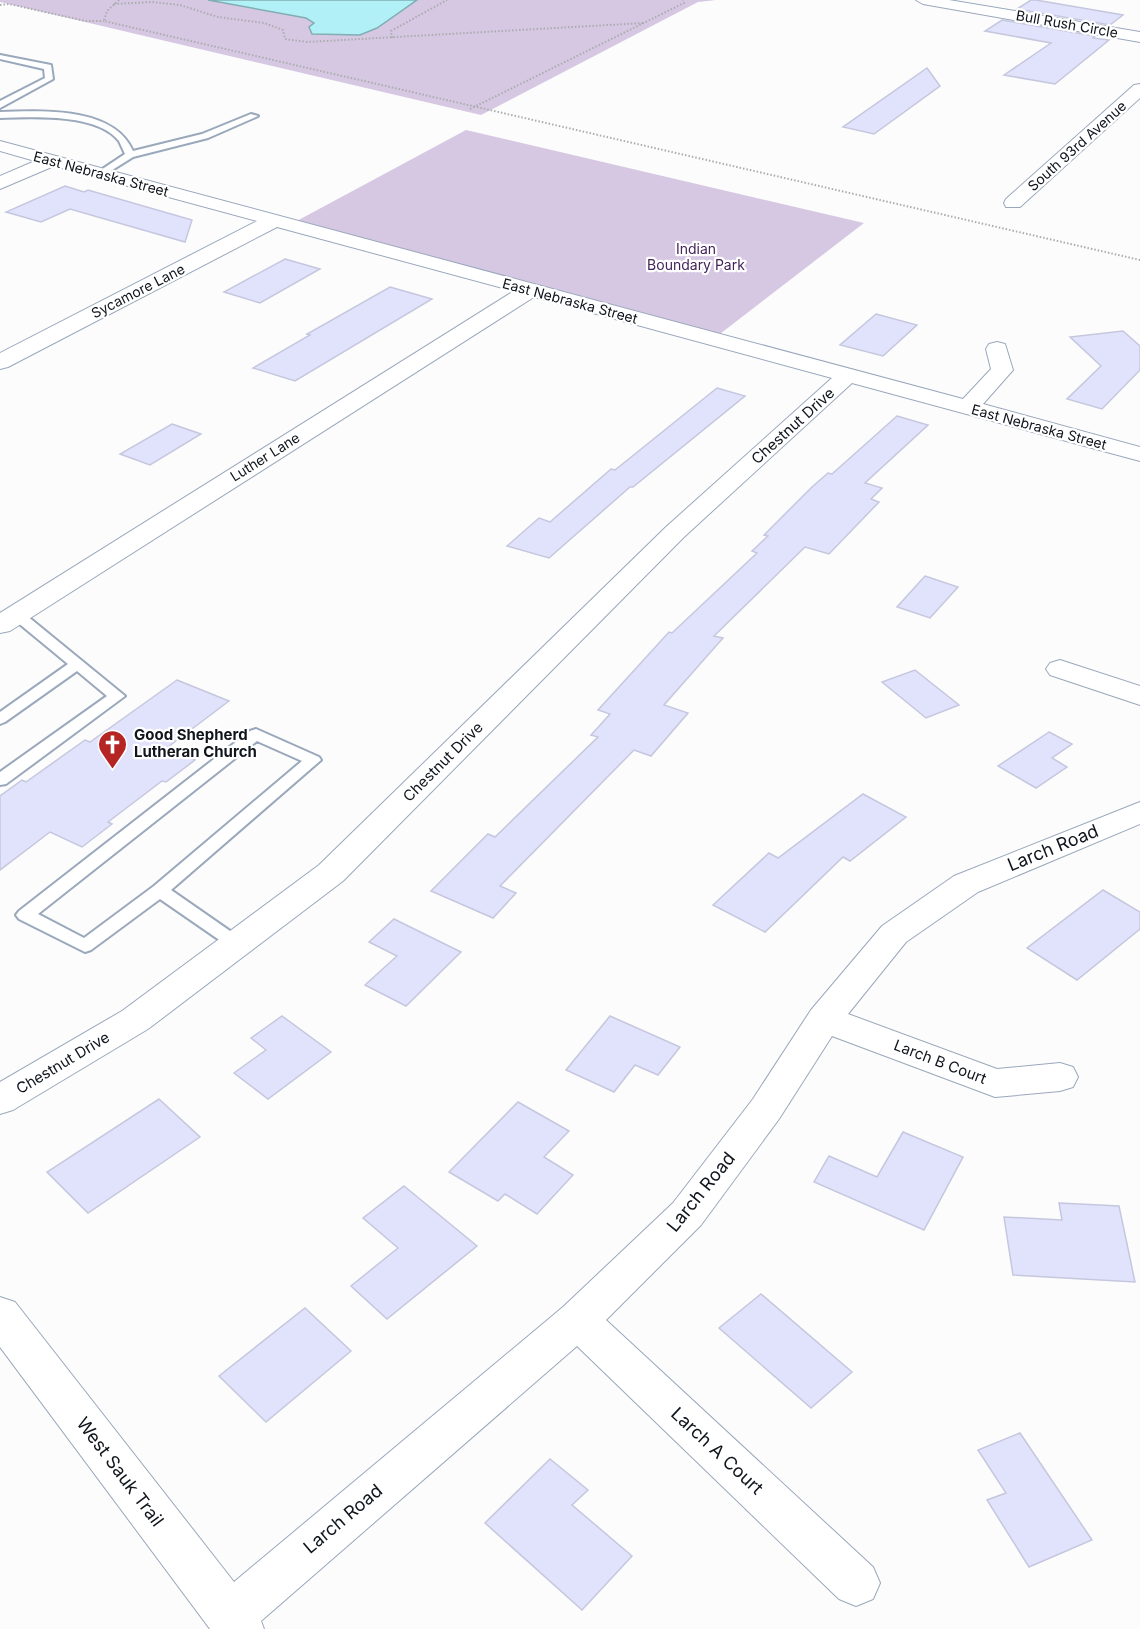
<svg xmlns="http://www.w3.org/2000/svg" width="1140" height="1629" font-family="Inter,sans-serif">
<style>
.green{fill:#d6c8e3}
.water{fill:#b1f0f6;stroke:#81aeb5;stroke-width:1.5}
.building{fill:#e1e3fc;stroke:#c5c7de;stroke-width:1.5}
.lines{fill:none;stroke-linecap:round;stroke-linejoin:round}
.service-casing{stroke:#9aa8bc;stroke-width:4}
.minor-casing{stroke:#9aa8bc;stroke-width:2}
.path{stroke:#aaacae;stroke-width:2;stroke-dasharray:1.5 2;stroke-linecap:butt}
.service{fill:#fff;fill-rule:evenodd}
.minor{fill:#fff;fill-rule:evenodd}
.labels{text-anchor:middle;stroke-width:4.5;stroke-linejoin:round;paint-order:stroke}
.far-street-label{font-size:14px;fill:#10151c;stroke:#fff}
.far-park-label{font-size:14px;fill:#432559;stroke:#fff}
.street-label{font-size:15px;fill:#10151c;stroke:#fff}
.poi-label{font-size:15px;font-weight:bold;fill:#10151c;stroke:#fff;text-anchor:start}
.near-street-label{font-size:18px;fill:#10151c;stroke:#fff}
</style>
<rect width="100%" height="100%" fill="#fcfcfc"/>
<g class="green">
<polygon points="0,0 716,0 698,2 481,115 0,2"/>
<polygon points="466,130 864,223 716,337 293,223"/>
</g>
<polygon class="water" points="208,0 417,0 377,28 360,35 312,34 309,27 314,23 306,18"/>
<g class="building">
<polygon points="1031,0 1036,0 1123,15 1110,25 1017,9"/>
<polygon points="1002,20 1095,36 1093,38 1109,40 1055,84 1004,75 1051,43 985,31"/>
<polygon points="927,68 940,86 874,134 843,127"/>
<polygon points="65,186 84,192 88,190 192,220 185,242 70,209 41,222 6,212"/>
<polygon points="285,259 320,269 260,303 224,292"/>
<polygon points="390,287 432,299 295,381 253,368 310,335 307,334"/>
<polygon points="876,314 917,325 883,356 840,345"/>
<polygon points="1123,331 1140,346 1140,370 1102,409 1067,399 1101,366 1070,337"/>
<polygon points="717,388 745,396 633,487 630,487 549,558 507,546 539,518 550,522 611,469 615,470"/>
<polygon points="897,416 928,425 865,483 882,488 871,499 879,502 829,554 805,547 714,636 723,638 664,705 688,713 651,756 634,750 500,886 516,893 493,918 431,891 488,834 495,837 598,737 591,735 610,714 598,710 669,632 672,633 757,553 752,551 768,536 764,535 812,487 828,473 832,474"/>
<polygon points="172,424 201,434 150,465 120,454"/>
<polygon points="925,576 958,587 930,618 897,607"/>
<polygon points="915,670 959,705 926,718 882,682"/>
<polygon points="177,680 229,701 168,747 195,760 166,782 162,781 108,822 112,824 82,847 50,832 0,870 0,796 22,780 26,782 85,740 90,742"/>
<polygon points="1049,732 1072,744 1052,758 1067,767 1036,788 998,766"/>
<polygon points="863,794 906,817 850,861 843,857 765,932 713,905 769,853 778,858"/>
<polygon points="1103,890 1140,912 1140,929 1077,980 1027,948"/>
<polygon points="394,919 461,952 406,1006 365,985 397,956 369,942"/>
<polygon points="282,1016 331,1052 268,1099 234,1073 266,1050 251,1038"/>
<polygon points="610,1016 680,1047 658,1075 635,1065 614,1092 566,1070"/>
<polygon points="159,1099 200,1137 88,1213 47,1172"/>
<polygon points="518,1102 569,1131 544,1157 573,1175 537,1214 505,1194 498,1201 449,1172"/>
<polygon points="903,1132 963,1157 924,1230 814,1182 829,1156 877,1177"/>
<polygon points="404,1186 477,1246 387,1319 351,1286 398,1248 363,1218"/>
<polygon points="1059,1203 1119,1206 1135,1282 1013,1275 1004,1217 1062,1220"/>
<polygon points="761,1294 852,1372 811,1408 719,1328"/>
<polygon points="305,1308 351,1351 266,1422 219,1376"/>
<polygon points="1020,1433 1092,1540 1029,1567 987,1500 1006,1493 978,1450"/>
<polygon points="550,1459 588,1490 572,1505 632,1556 582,1610 485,1523"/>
</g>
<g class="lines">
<defs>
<g id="service">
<polygon points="0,55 51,65 53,79 0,108 0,101 45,78 44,69 0,59"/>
<path d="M0,112C42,111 113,106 133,151L202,134L251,114L258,116L208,138L133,157L101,177L98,176V172L125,154C123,150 121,145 119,141C97,113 32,117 0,118Z"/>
<polygon points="16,610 21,611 125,696 6,784 0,785 0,772 107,696 77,671 5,722 0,724 0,712 68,664 11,617 9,614 11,611"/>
<path d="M256,729L319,757L321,760L171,890L243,940L246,944L243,948L237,950L231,948L160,899L91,950L85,952L19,919L16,915L19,911L250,731ZM257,741L302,761L154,886L84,938L38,914Z"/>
</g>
<g id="minor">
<polygon points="916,0 949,0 1140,32 1140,42 923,4"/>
<polygon points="1140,84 1140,98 1020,207 1006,207 1004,203 1006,199 1134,85"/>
<polygon points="0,141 963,399 991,369 986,349 989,344 997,342 1005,344 1013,370 983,404 1140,447 1140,461 852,383 684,537 343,881 148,1029 13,1110 0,1114 0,1082 122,1011 319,865 666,527 832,378 534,297 10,631 0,633 0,613 514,291 277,227 8,367 0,369 0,353 257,221 54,166 0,189 0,176 35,161 0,151"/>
<polygon points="1060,660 1140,686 1140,705 1050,675 1046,669 1050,663"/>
<polygon points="1140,802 1140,824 978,892 906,942 848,1014 997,1069 1060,1063 1073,1067 1078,1077 1073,1087 1060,1091 995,1097 832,1036 779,1119 701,1225 606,1320 873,1567 880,1583 873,1599 856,1606 839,1599 577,1346 261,1621 264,1629 210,1629 0,1347 0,1297 15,1302 234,1582 563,1307 673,1203 753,1099 811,1010 882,926 954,876"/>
</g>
</defs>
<use href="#service" class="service-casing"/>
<use href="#minor" class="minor-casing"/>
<g class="path">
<polyline points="119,0 107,11 104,21 1140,260"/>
<polyline points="114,4 152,2 180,5 218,17 264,23 283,30 285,39 307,42 644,23"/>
<polyline points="0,5 9,4 86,21 104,21"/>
<polyline points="392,38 391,31 447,0"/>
<polyline points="470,109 684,3 683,0"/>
</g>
<use href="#service" class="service"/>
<use href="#minor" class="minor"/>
</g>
<defs>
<symbol id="church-pin" viewBox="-11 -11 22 30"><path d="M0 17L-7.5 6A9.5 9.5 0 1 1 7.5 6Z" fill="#b52523" stroke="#fff"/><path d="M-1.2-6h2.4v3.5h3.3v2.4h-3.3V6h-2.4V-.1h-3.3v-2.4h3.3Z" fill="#fff"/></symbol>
</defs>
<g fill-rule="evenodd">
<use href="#church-pin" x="96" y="728" width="33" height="45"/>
</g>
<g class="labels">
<g class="far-street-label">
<text transform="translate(1067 24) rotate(10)" y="5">Bull Rush Circle</text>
<text transform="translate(1077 146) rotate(-42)" y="5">South 93rd Avenue</text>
<text transform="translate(101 174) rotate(15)" y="5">East Nebraska Street</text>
<text transform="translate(138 291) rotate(-27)" y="5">Sycamore Lane</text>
<text transform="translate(570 301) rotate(15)" y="5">East Nebraska Street</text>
<text transform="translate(1039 427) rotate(15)" y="5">East Nebraska Street</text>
<text transform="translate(265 457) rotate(-32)" y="5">Luther Lane</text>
</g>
<g class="far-park-label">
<text x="696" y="254">Indian<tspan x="696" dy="16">Boundary Park</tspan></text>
</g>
<g class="street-label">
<text transform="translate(793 426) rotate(-42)" y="5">Chestnut Drive</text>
<text transform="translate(443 762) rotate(-45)" y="5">Chestnut Drive</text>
<text transform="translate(940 1062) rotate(21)" y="5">Larch B Court</text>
<text transform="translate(63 1063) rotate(-31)" y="5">Chestnut Drive</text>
</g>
<g class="poi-label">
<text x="134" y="740">Good Shepherd<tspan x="134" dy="17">Lutheran Church</tspan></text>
</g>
<g class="near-street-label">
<text transform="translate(1053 848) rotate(-22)" y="6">Larch Road</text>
<text transform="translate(701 1192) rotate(-51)" y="6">Larch Road</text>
<text transform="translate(717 1451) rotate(43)" y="6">Larch A Court</text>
<text transform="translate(120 1472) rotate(53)" y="6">West Sauk Trail</text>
<text transform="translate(343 1519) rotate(-40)" y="6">Larch Road</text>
</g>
</g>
</svg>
